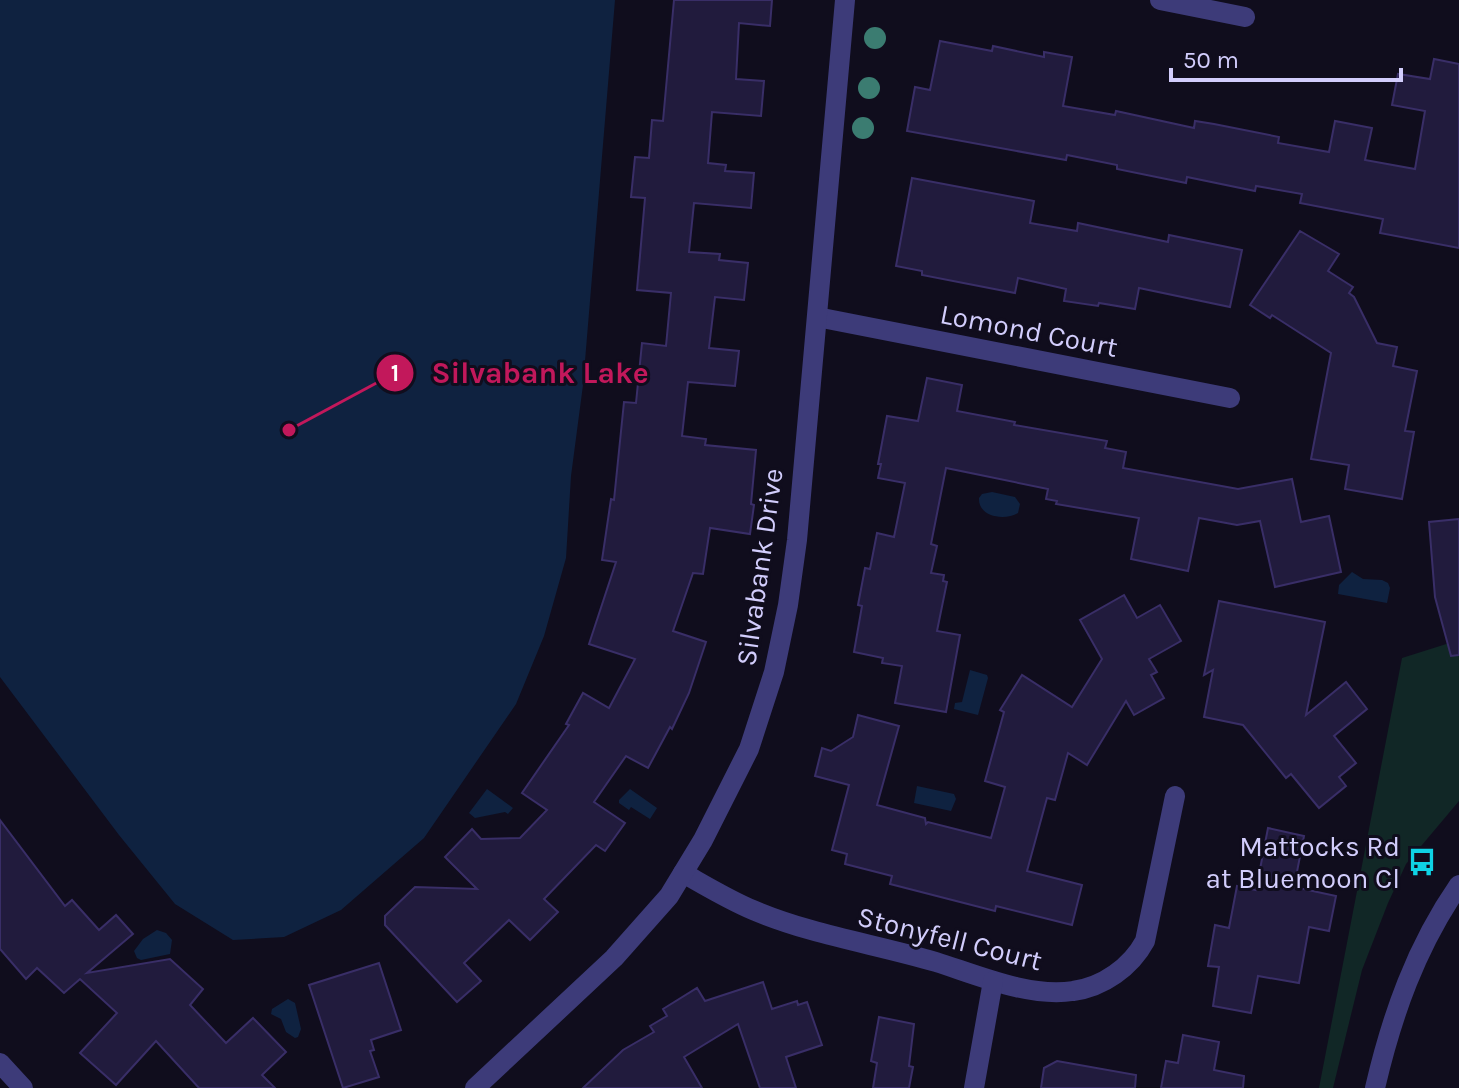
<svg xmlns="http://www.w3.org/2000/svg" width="1459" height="1088" font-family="Karla,sans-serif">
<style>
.green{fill:#112726}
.water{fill:#0f2240}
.building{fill:#211b3d;stroke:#392e67;stroke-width:2}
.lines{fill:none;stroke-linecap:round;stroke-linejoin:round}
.minor{stroke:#3d3b79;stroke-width:20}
.tertiary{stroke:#3d3b79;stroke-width:20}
.tree{fill:#3b7c71}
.labels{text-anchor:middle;stroke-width:6;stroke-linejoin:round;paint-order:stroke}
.street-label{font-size:28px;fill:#d2cdfc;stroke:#100d1d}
.poi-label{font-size:28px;fill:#d2cdfc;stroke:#100d1d;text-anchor:end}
.leader{fill:none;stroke:#c2185b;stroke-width:3}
.callout-dot{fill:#c2185b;stroke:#100d1d;stroke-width:3}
.mark-label{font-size:24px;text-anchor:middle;font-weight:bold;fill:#fff}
.callout-label{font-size:30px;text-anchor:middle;font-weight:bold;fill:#c2185b;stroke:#100d1d;stroke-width:6;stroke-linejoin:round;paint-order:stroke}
</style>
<rect width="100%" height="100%" fill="#100d1d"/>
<polygon class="green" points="1459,640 1459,801 1406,864 1388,903 1362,970 1333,1088 1319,1088 1402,658"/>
<g class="water">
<polygon points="0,0 615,0 583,385 571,476 566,558 544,636 516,704 424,838 341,910 284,937 233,940 175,904 119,835 0,677"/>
<path d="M992,492L1015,497L1020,504L1018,513C1004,521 978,517 979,498L982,494Z"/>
<polygon points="1352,572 1363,579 1382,580 1388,583 1390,588 1387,603 1338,594 1339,585"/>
<polygon points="970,670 987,675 988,678 978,715 954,709 955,703 962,702"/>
<polygon points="917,786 954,794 956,799 951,811 914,803"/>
<polygon points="487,789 513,808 508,814 505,812 475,818 469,813"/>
<polygon points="630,789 657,808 650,819 631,807 629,810 619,803 619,800"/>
<polygon points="157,930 166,933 172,940 170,954 141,960 137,958 134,951 143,939"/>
<polygon points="288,999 295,1003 301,1029 298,1037 295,1038 286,1032 281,1019 271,1014 272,1009"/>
</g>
<g class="building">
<polygon points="674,0 772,0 770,26 739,23 736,79 764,81 761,116 712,112 708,163 726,165 725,171 754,173 751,208 694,203 689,252 720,254 719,260 748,263 744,300 715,297 709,348 739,351 735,386 688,382 682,436 706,439 705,445 756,450 751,504 754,505 750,534 710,528 703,574 693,573 673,631 706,642 689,693 672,729 670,727 648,768 626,756 594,802 625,823 605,851 596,845 544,899 558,912 530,940 509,920 464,963 481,981 457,1002 385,925 385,916 415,887 477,889 445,857 472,829 481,839 520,838 547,810 522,793 569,725 566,724 583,693 609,708 635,659 589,644 616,562 602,560 611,499 614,500 624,402 636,403 642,343 666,346 671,293 637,290 645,198 631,197 635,157 649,158 652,120 663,121"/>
<polygon points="940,41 992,51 993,46 1044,57 1044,52 1072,57 1063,106 1115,115 1116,111 1194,128 1195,121 1214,124 1279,137 1278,143 1329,152 1335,121 1372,128 1365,160 1415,169 1425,111 1392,105 1398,74 1430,79 1434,59 1459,64 1459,248 1380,233 1383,219 1300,203 1302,194 1256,186 1255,191 1187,177 1186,183 1117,169 1117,165 1067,155 1066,160 907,131 915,87 930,90"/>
<polygon points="912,178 1034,201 1030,223 1077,231 1078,223 1168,242 1169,235 1242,250 1230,307 1139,288 1135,309 1099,303 1098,306 1064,301 1066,289 1018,278 1015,293 922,275 922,271 896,266"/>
<polygon points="1300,231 1339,254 1328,271 1353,287 1349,293 1354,297 1377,343 1397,347 1393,366 1417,371 1405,431 1414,432 1402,499 1345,489 1349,465 1311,459 1331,353 1272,315 1270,318 1250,305"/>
<polygon points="927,378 962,385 957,411 1015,422 1014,425 1107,441 1105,448 1126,452 1123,468 1238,489 1292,479 1301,522 1329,516 1341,572 1275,587 1260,521 1237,525 1199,518 1188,571 1131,559 1139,518 1056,504 1057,501 1046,499 1048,489 946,468 931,544 937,546 931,573 944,575 943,581 947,582 937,631 960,635 946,712 895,703 902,666 882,663 883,658 854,652 862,606 858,605 865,568 870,569 877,533 894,537 905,483 878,478 881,464 878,464 887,416 918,421"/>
<polygon points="1459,519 1459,655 1451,656 1435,597 1429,522"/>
<polygon points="1124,595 1137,618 1160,605 1181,641 1149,659 1157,672 1151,675 1164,698 1134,715 1126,701 1087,765 1068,753 1055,800 1047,798 1027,871 1082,885 1072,925 996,906 995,911 890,884 892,876 845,864 847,854 832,850 849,785 815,776 822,748 831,751 853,737 858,715 899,726 877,805 925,818 926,824 928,822 991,838 1005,787 985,781 1004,712 1000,710 1022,675 1072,707 1102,659 1080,620"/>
<polygon points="1219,601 1325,622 1306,715 1346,682 1367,709 1334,736 1356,763 1339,777 1346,786 1319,808 1291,774 1286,778 1243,725 1204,717 1213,670 1204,675"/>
<polygon points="0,820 65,906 72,900 99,930 116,915 133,934 87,973 170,959 203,989 190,1005 226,1043 253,1018 286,1052 262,1075 275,1088 199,1088 156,1041 116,1085 80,1053 117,1013 80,979 64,993 37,968 26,979 0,949"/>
<polygon points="1268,828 1304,836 1294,887 1336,896 1329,931 1309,927 1299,983 1258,976 1251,1013 1213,1006 1219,967 1208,966 1215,925 1229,928 1237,886 1256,890"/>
<polygon points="379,963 401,1030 371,1040 374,1050 370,1051 379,1077 343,1088 309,985"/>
<polygon points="763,982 772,1009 797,1001 798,1005 807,1002 822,1045 786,1057 796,1088 760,1088 738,1024 684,1057 702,1088 583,1088 623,1050 654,1032 650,1026 667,1016 663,1009 697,988 705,1001"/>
<polygon points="879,1017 914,1024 909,1066 913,1067 909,1088 873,1088 877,1063 871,1061"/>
<polygon points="1183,1035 1219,1042 1214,1070 1244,1076 1243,1088 1161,1088 1166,1061 1178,1063"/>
<polygon points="1057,1061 1136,1075 1135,1088 1041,1088 1044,1068"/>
</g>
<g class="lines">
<g class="minor">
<polyline points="1160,0 1245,17"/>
<polyline points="817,317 1230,398"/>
<path d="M683,873C706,886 729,900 753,910C812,935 875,944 936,962C977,975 1030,998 1073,991C1103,987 1131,967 1145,941L1175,796"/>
<polyline points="0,1063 23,1088"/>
<polyline points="475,1088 614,958 669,896 703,840 749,749 774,672 788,605 797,540 845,0"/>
<polyline points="974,1088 993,981"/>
</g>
<path class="tertiary" d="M1375,1088C1392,1015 1416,947 1459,885"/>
</g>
<g class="tree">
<circle cx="875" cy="38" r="11"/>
<circle cx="869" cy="88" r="11"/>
<circle cx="863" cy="128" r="11"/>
</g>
<defs>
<symbol id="bus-bare" viewBox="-9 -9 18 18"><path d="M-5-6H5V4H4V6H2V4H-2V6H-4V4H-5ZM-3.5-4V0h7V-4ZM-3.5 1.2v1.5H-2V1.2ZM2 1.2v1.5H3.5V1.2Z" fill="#0fd3e5" stroke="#100d1d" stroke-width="2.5" paint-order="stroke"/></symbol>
</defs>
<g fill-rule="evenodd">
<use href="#bus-bare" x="1402" y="842" width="40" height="40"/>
</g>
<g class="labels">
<g class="street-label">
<text transform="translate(1029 330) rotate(11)" y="10">Lomond Court</text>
<text transform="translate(759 567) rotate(-82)" y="10">Silvabank Drive</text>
<text transform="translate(950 938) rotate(14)" y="10">Stonyfell Court</text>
</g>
<g class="poi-label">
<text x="1400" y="856">Mattocks Rd<tspan x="1400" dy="32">at Bluemoon Cl</tspan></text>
</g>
</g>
<path class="leader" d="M289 430L395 373"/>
<g class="callout-dot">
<circle cx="289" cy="430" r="8"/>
<circle cx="395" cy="373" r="20"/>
</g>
<g class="mark-label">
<text x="395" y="381">1</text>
</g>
<g class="callout-label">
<text x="540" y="383">Silvabank Lake</text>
</g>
<path d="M1171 68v12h230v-12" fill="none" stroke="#d2cdfc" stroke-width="4"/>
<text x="1183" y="68" font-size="24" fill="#d2cdfc" stroke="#100d1d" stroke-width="6" paint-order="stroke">50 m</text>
</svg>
